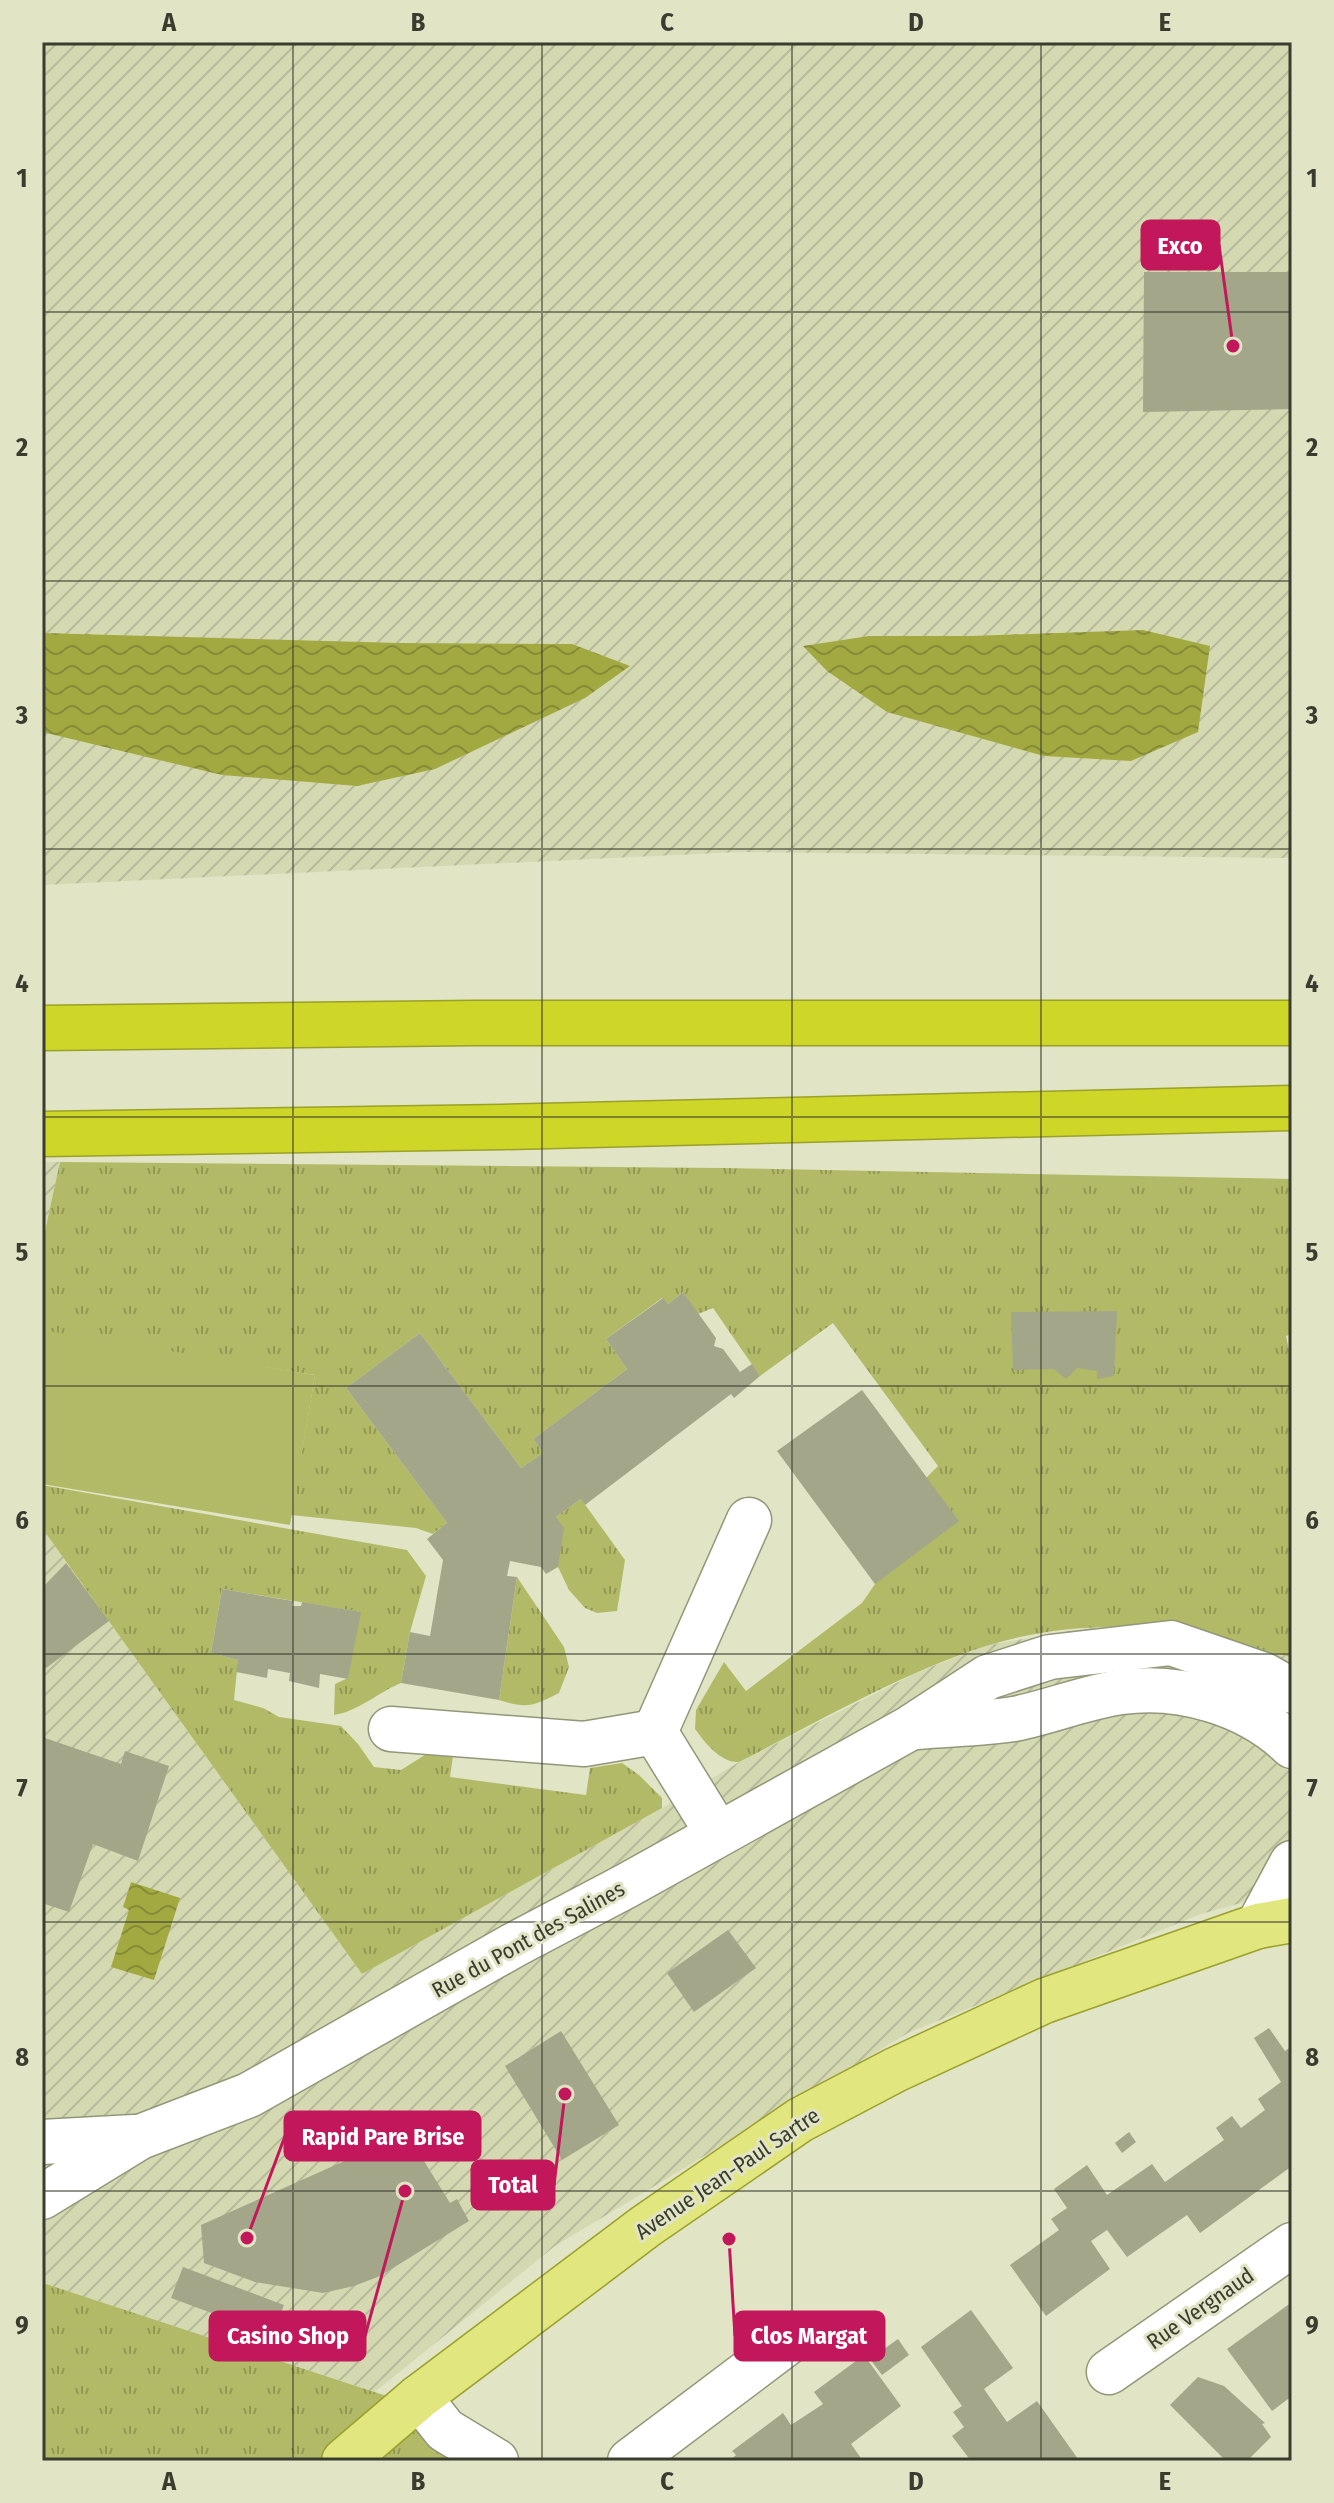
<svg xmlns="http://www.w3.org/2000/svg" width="1334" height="2503" font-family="'Fira Sans Condensed',sans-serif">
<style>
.industrial{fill:url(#industrial-furrows)}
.grass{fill:url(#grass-tufts)}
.pitch{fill:#b3ba67}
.water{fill:url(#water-waves)}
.building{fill:#a3a689}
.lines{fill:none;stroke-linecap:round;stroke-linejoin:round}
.minor-casing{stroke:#939779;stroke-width:47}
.major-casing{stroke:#9aa02a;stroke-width:47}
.highway-casing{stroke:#9aa02a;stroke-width:47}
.minor{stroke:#fff;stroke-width:44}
.major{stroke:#e2e67e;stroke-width:44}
.highway{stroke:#ced628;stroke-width:44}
.grid{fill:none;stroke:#3a3c2f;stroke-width:2;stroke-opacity:0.55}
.labels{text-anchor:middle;stroke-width:6;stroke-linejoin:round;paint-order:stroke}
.street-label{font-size:22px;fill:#3a3c2f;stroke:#e1e4c5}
.leader{fill:none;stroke:#c2185b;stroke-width:3}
.callout-dot{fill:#c2185b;stroke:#e1e4c5;stroke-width:3}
.callout{fill:#c2185b;stroke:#c2185b;stroke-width:3}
.callout-label{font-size:24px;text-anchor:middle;font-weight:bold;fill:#fff}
.neatline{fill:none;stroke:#3a3c2f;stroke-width:3}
.grid-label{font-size:26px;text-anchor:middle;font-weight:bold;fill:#3a3c2f}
</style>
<defs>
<pattern id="industrial-furrows" width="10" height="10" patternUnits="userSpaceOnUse" patternTransform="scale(2)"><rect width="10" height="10" fill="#d5d9b2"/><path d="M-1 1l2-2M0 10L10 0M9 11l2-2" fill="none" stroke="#b8bb99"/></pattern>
<pattern id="grass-tufts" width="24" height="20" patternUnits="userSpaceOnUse" patternTransform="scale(2)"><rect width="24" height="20" fill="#b3ba67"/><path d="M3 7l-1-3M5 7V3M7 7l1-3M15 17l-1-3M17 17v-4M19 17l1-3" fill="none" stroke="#939855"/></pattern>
<pattern id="water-waves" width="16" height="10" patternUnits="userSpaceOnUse" patternTransform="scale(2)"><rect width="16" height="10" fill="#a3a941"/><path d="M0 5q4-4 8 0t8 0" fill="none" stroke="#868b37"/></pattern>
</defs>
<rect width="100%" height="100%" fill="#e1e4c5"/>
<g class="industrial">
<polygon points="42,42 1292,42 1292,858 738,852 42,885"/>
<polygon points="42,1162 60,1162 42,1245"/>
<polygon points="42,1528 362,1974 662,1808 739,1762 920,1671 988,1645 1098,1626 1176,1630 1292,1657 1292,1889 1201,1914 908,2033 555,2246 375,2392 42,2283"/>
</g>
<g class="grass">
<path d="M60,1162L722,1168L1292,1179V1334L1286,1336L1292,1365V1657C1254,1650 1210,1634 1173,1630C1112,1623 1046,1627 986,1646C901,1673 818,1722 739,1762C721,1763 705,1743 695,1729L696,1710L724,1662L746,1691L862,1603L875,1584L926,1478L938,1466L833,1323L760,1376L713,1308L698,1314L683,1292L668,1304L662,1298L606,1339L627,1369L533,1439L543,1453L521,1468L420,1333L346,1388L447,1523L433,1534L416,1528L291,1515L315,1375L42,1332V1245Z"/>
<path d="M42,1485L407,1550L426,1576L410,1632L401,1683C377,1693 359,1711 334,1715L335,1684L348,1678L360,1612L222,1589L211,1653L238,1660L234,1700L263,1708L279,1717L341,1726L358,1744L374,1767L401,1770L428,1753L454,1749L450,1777L586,1795L590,1768L622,1763L639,1775L662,1798V1808L362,1974L42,1528Z"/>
<polygon points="581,1499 625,1560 617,1611 597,1613 585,1608 569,1590 558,1567 556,1517"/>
<path d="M517,1577L564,1647L569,1667L559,1693C534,1706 526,1709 499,1700Z"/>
<polygon points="43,2283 411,2404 496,2461 42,2461"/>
</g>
<polygon class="pitch" points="42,1330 315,1375 290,1525 42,1484"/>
<g class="water">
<polygon points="1143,630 1210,646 1198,732 1131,761 1044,756 887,712 827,671 803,646 869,636 971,636"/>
<polygon points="42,633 399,643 572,644 630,666 585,698 435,769 357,786 222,775 42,732"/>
<polygon points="131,1882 180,1898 154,1980 111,1967 129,1910 123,1907"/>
</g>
<g class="building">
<polygon points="1144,272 1292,272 1292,409 1143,412"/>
<polygon points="683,1292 716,1338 714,1346 723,1349 740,1372 752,1364 760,1376 734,1398 731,1394 585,1505 581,1499 556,1517 564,1528 558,1567 546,1574 541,1567 510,1561 507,1576 517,1577 499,1700 401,1683 410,1632 430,1636 443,1560 427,1539 447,1523 346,1388 420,1333 521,1468 543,1453 533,1439 627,1369 606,1339 663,1298 668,1304"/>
<polygon points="1117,1311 1114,1376 1097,1379 1097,1371 1077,1368 1066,1379 1054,1369 1013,1370 1011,1312"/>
<polygon points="862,1390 959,1521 875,1584 777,1451"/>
<polygon points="66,1563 109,1621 42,1671 42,1582 45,1585"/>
<polygon points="222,1589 293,1601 292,1606 301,1606 302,1602 361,1612 348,1679 320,1674 319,1688 289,1681 290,1673 268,1669 267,1678 236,1672 238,1660 211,1653"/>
<polygon points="42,1737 121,1764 125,1751 169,1766 138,1861 93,1844 69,1912 42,1903"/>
<polygon points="728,1930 756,1968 694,2012 667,1973"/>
<polygon points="1269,2028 1285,2051 1292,2046 1292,2166 1200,2233 1187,2215 1127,2257 1107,2230 1091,2241 1110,2269 1046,2316 1010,2265 1059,2230 1051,2219 1067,2208 1054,2189 1087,2165 1107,2195 1152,2164 1165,2182 1224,2140 1216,2128 1232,2116 1241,2128 1265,2110 1258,2099 1281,2082 1254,2038"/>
<polygon points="561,2031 619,2125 562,2160 505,2066"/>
<polygon points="409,2124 420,2142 414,2145 450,2203 457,2199 469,2221 380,2276 354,2286 323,2293 255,2282 204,2263 201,2225 358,2155"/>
<polygon points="1129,2132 1136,2142 1122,2153 1115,2143"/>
<polygon points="183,2267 284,2305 272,2335 171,2298"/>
<polygon points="1292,2302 1292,2396 1272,2411 1227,2349"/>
<polygon points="971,2310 1013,2368 984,2389 1007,2422 1037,2401 1078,2459 1075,2461 971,2461 952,2436 964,2427 953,2412 962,2406 921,2347"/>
<polygon points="898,2339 909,2355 882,2375 870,2359"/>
<polygon points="864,2355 901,2406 851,2444 863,2461 729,2461 736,2455 732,2451 783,2413 791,2425 823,2404 814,2392"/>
<polygon points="1198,2377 1224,2386 1265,2423 1262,2424 1271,2437 1247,2461 1226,2461 1170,2405"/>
</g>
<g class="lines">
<defs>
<g id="minor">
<path d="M916,1727C949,1724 982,1724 1014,1719C1050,1712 1085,1697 1122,1692C1181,1684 1249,1704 1292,1746"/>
<polyline points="391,1729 584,1744 655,1732"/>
<polyline points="655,1732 749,1520"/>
<polyline points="655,1732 718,1834"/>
<polyline points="1258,1926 1292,1863"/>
<polyline points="42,2142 134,2137"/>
<polyline points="42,2197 140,2137 249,2095 514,1945 626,1886 910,1728 988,1677 1050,1657 1171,1643 1264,1675 1292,1691"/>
<polyline points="1109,2372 1292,2245"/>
<polyline points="419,2397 445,2430 496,2461"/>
<polyline points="630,2461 792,2339"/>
</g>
<polyline id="major" points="344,2461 419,2397 504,2333 646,2226 800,2120 895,2070 1044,2001 1258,1926 1292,1920"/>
<g id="highway">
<polyline points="42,1028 474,1023 1292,1023"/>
<polyline points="42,1134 503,1127 1292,1108"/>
</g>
</defs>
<use href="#minor" class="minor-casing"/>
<use href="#major" class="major-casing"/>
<use href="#highway" class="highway-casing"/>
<use href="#minor" class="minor"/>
<use href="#major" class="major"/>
<use href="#highway" class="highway"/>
</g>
<path class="grid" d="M293,42V2461M542,42V2461M792,42V2461M1041,42V2461M42,312H1292M42,581H1292M42,849H1292M42,1117H1292M42,1386H1292M42,1654H1292M42,1922H1292M42,2191H1292"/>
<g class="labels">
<g class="street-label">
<text transform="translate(528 1939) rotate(-29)" y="8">Rue du Pont des Salines</text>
<text transform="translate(727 2173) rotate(-34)" y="8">Avenue Jean-Paul Sartre</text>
<text transform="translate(1200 2308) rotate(-35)" y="8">Rue Vergnaud</text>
</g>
</g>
<path class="leader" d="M1233 346L1219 245M247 2238L285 2136M565 2094L554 2185M729 2239L735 2336M405 2191L365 2336"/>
<g class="callout-dot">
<circle cx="1233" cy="346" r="8"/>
<circle cx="247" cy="2238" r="8"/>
<circle cx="565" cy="2094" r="8"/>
<circle cx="729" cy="2239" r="8"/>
<circle cx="405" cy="2191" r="8"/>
</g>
<g class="callout">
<rect x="1142" y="221" width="77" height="48" rx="8"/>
<rect x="285" y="2112" width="195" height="48" rx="8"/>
<rect x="472" y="2161" width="82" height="48" rx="8"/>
<rect x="735" y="2312" width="149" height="48" rx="8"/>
<rect x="210" y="2312" width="155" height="48" rx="8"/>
</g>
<g class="callout-label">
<text x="1180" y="254">Exco</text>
<text x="383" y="2145">Rapid Pare Brise</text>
<text x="513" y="2193">Total</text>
<text x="809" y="2344">Clos Margat</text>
<text x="288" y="2344">Casino Shop</text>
</g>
<rect width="1334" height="2503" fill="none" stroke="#e1e4c5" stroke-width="88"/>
<rect x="44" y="44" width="1246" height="2415" class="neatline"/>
<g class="grid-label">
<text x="169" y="31">A</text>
<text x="418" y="31">B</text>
<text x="667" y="31">C</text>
<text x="916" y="31">D</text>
<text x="1165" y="31">E</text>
<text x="22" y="187">1</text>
<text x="1312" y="187">1</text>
<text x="22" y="456">2</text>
<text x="1312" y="456">2</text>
<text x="22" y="724">3</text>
<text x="1312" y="724">3</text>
<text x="22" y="992">4</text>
<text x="1312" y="992">4</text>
<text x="22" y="1261">5</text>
<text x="1312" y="1261">5</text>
<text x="22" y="1529">6</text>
<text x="1312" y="1529">6</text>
<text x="22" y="1797">7</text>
<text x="1312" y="1797">7</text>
<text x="22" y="2066">8</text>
<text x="1312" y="2066">8</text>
<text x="22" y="2334">9</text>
<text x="1312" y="2334">9</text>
<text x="169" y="2490">A</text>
<text x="418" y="2490">B</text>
<text x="667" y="2490">C</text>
<text x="916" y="2490">D</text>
<text x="1165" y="2490">E</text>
</g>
</svg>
